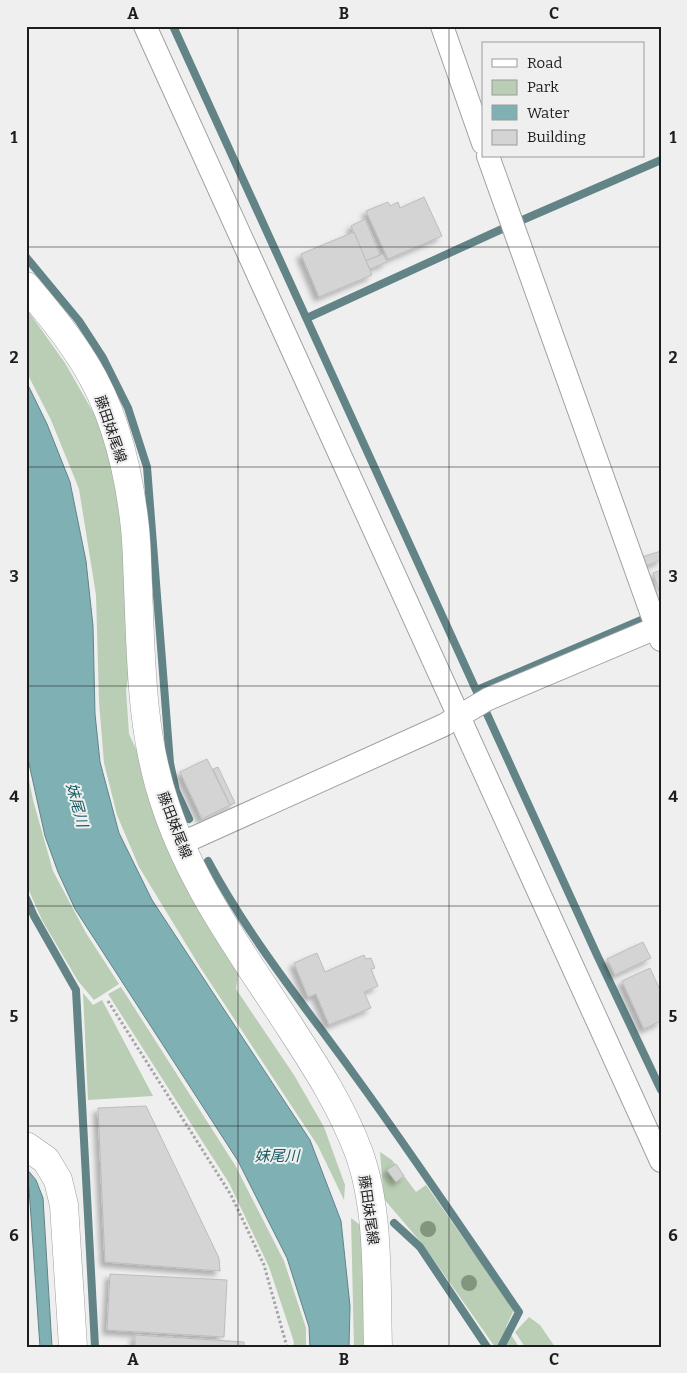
<svg xmlns="http://www.w3.org/2000/svg" width="687" height="1373" font-family="Bitter,'Noto Sans JP',serif">
<style>
.green{fill:#b9ceb4}
.water{fill:#7fb0b4;stroke:#628487}
.lines{fill:none;stroke-linecap:round;stroke-linejoin:round}
.stream{stroke:#628487;stroke-width:8}
.building{fill:#d4d4d5;stroke:#bdbcbd;filter:url(#shadow)}
.street-casing{stroke:#9fa0a1;stroke-width:24}
.secondary-casing{stroke:#9fa0a1;stroke-width:29}
.path{stroke:#a5a5a6;stroke-width:3;stroke-dasharray:2.5 2.5;stroke-linecap:butt}
.street{stroke:#fff;stroke-width:22}
.secondary{stroke:#fff;stroke-width:28}
.tree{fill:#82957e}
.grid{fill:none;stroke:#1d1d1e;stroke-width:1;stroke-opacity:0.55}
.labels{text-anchor:middle;stroke-width:4;stroke-linejoin:round;paint-order:stroke}
.street-label{font-size:14px;fill:#1d1d1e;stroke:#efeff0}
.water-label{font-size:15px;font-style:italic;fill:#185d62;stroke:#efeff0}
.neatline{fill:none;stroke:#1d1d1e;stroke-width:2}
.grid-label{font-size:16px;text-anchor:middle;font-weight:bold;fill:#1d1d1e}
</style>
<defs>
<filter id="shadow"><feDropShadow dx="-4.5" dy="4.5" stdDeviation="2.5" flood-color="#0004"/></filter>
</defs>
<rect width="100%" height="100%" fill="#efeff0"/>
<g class="green">
<polygon points="26,308 65,363 97,419 114,473 122,532 131,664 126,690 129,734 239,966 236,989 294,1075 324,1127 345,1185 344,1200 318,1146 200,967 139,867 117,815 104,763 99,702 96,595 79,489 51,420 26,371"/>
<polygon points="26,764 33,800 53,871 86,933 119,984 94,1000 78,981 42,920 26,884"/>
<polygon points="121,987 235,1165 284,1261 306,1328 306,1347 293,1347 294,1342 269,1267 229,1183 108,994"/>
<polygon points="83,993 93,1005 102,1000 153,1096 88,1100"/>
<polygon points="380,1152 392,1160 416,1192 426,1185 514,1310 506,1327 519,1347 495,1347 424,1246 384,1199"/>
<polygon points="351,1218 364,1228 363,1319 368,1347 354,1347"/>
<polygon points="529,1317 540,1325 555,1347 525,1347 515,1332"/>
</g>
<g class="water">
<polygon points="26,381 47,424 70,482 86,561 93,626 95,714 100,762 119,833 152,900 310,1140 341,1221 350,1306 349,1347 310,1347 309,1327 287,1258 238,1161 75,909 58,872 45,836 26,750"/>
<polygon points="26,1168 36,1180 43,1198 52,1347 40,1347 29,1188 26,1178"/>
</g>
<g class="lines">
<g class="stream">
<polyline points="173,26 597,955 661,1090"/>
<polyline points="520,221 661,160"/>
<polyline points="26,257 79,321 103,358 128,408 147,467 170,763 176,791 189,819"/>
<polyline points="307,318 502,229"/>
<polyline points="477,690 646,618"/>
<path d="M208,861C248,936 303,1004 353,1073C410,1151 464,1232 519,1312L501,1347"/>
<polyline points="26,898 34,916 76,990 95,1347"/>
<polyline points="394,1223 420,1247 487,1347"/>
</g>
</g>
<g class="building">
<polygon points="424,197 442,236 388,259 366,211 388,202 390,206 398,202 400,208"/>
<polygon points="365,219 380,255 366,261 351,226"/>
<polygon points="354,232 372,275 319,297 301,254"/>
<polygon points="383,254 387,262 370,269 366,261"/>
<polygon points="661,551 661,560 645,566 642,557"/>
<polygon points="661,570 661,597 653,573"/>
<polygon points="207,759 230,805 202,819 180,772"/>
<polygon points="218,767 235,803 230,805 213,769"/>
<polygon points="643,942 651,958 615,975 607,959"/>
<polygon points="317,953 325,972 364,955 366,959 371,958 375,968 371,969 378,986 364,992 371,1008 329,1025 316,994 308,997 294,963"/>
<polygon points="650,968 661,992 661,1021 644,1029 622,981"/>
<polygon points="146,1106 219,1258 220,1271 105,1262 98,1108"/>
<polygon points="396,1164 404,1176 396,1182 387,1170"/>
<polygon points="110,1274 227,1280 224,1337 107,1330"/>
<polygon points="135,1335 244,1342 244,1347 135,1347"/>
</g>
<g class="lines">
<defs>
<g id="street">
<polyline points="145,26 661,1161"/>
<polyline points="442,26 483,143"/>
<polyline points="488,156 661,640"/>
<polyline points="180,844 444,725 488,699 661,626"/>
</g>
<g id="secondary">
<path d="M26,286C47,311 68,336 85,364C115,412 129,472 135,528C137,547 137,566 138,585C141,661 141,735 166,807C193,888 244,956 290,1027C316,1067 342,1107 359,1153C380,1212 376,1284 378,1347"/>
<polyline points="26,1146 46,1160 58,1180 64,1205 73,1347"/>
</g>
</defs>
<use href="#street" class="street-casing"/>
<use href="#secondary" class="secondary-casing"/>
<polyline class="path" points="108,1001 231,1195 264,1265 287,1347"/>
<use href="#street" class="street"/>
<use href="#secondary" class="secondary"/>
</g>
<g class="tree">
<circle cx="428" cy="1229" r="8"/>
<circle cx="469" cy="1283" r="8"/>
</g>
<path class="grid" d="M238,26V1347M449,26V1347M26,247H661M26,467H661M26,686H661M26,906H661M26,1126H661"/>
<g class="labels">
<g class="street-label">
<text transform="translate(111 429) rotate(71)" y="5">藤田妹尾線</text>
<text transform="translate(175 825) rotate(69)" y="5">藤田妹尾線</text>
<text transform="translate(369 1210) rotate(82)" y="5">藤田妹尾線</text>
</g>
<g class="water-label">
<text transform="translate(77 805) rotate(75)" y="5">妹尾川</text>
<text x="277" y="1161">妹尾川</text>
</g>
</g>
<rect width="687" height="1373" fill="none" stroke="#efeff0" stroke-width="55"/>
<rect x="482" y="42" width="162" height="115" fill="#efeff0" stroke="#9b9b9c"/>
<rect x="492" y="59" width="25" height="8" fill="#ffffff" stroke="#9b9b9c"/>
<text x="527" y="68" font-size="15" fill="#1d1d1e">Road</text>
<rect x="492" y="80" width="25" height="15" fill="#b9ceb4" stroke="#9b9b9c"/>
<text x="527" y="92" font-size="15" fill="#1d1d1e">Park</text>
<rect x="492" y="105" width="25" height="15" fill="#7fb0b4" stroke="#9b9b9c"/>
<text x="527" y="118" font-size="15" fill="#1d1d1e">Water</text>
<rect x="492" y="130" width="25" height="15" fill="#d4d4d5" stroke="#9b9b9c"/>
<text x="527" y="142" font-size="15" fill="#1d1d1e">Building</text>
<rect x="28" y="28" width="632" height="1318" class="neatline"/>
<g class="grid-label">
<text x="133" y="19">A</text>
<text x="344" y="19">B</text>
<text x="554" y="19">C</text>
<text x="14" y="143">1</text>
<text x="673" y="143">1</text>
<text x="14" y="363">2</text>
<text x="673" y="363">2</text>
<text x="14" y="582">3</text>
<text x="673" y="582">3</text>
<text x="14" y="802">4</text>
<text x="673" y="802">4</text>
<text x="14" y="1022">5</text>
<text x="673" y="1022">5</text>
<text x="14" y="1241">6</text>
<text x="673" y="1241">6</text>
<text x="133" y="1365">A</text>
<text x="344" y="1365">B</text>
<text x="554" y="1365">C</text>
</g>
</svg>
